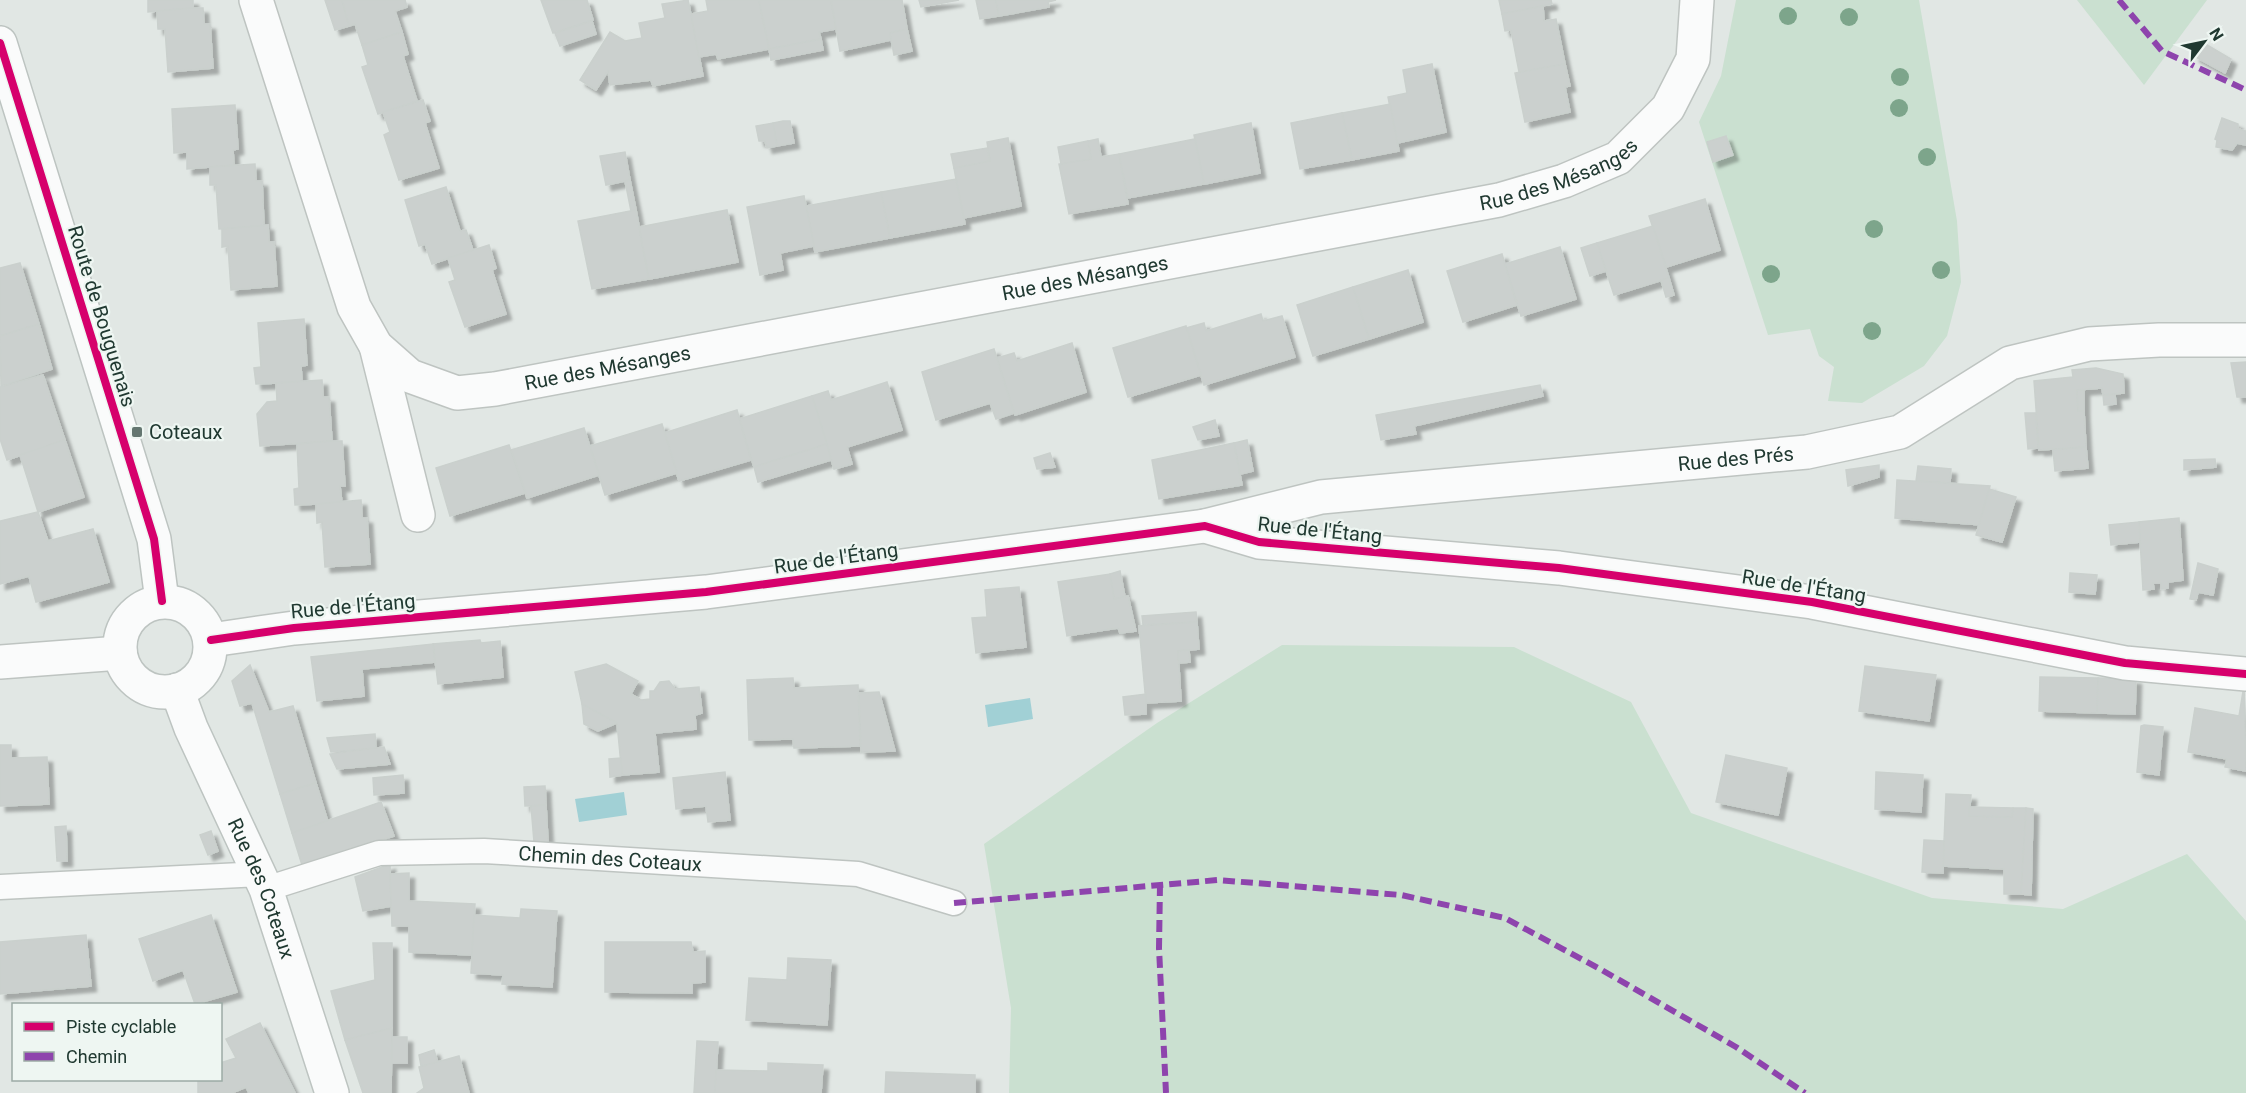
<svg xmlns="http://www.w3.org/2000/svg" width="2246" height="1093" font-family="Roboto,sans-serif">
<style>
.green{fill:#cae0d0}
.water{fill:#a1d0d5}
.building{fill:#cbd0ce;stroke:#cad0cd;stroke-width:1.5;filter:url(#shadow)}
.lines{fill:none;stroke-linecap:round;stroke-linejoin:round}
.lane-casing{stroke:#bec4c1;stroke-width:27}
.street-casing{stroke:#bec4c1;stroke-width:36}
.secondary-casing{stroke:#bdc4c1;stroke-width:36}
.lane{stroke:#fafbfb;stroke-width:24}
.street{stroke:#fafbfb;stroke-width:33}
.secondary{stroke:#fafbfb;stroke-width:33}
.quiet{stroke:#8e44ad;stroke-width:6;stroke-dasharray:12 6;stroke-linecap:butt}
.cycleway-casing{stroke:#eef6f2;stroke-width:11}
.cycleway{stroke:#d6006c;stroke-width:8}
.tree{fill:#7da58b}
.poi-dot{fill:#647670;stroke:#eef6f2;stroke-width:2}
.labels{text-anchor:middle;stroke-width:4.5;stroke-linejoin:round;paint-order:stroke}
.street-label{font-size:20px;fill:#203931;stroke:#eef6f2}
.poi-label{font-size:20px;fill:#203931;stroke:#eef6f2;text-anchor:start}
</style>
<defs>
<filter id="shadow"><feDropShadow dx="5.5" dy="5.5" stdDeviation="1.5" flood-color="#0004"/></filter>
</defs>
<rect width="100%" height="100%" fill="#e1e7e4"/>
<g class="green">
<polygon points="1736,0 1919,0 1957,221 1961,282 1947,336 1924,366 1862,403 1828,401 1834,367 1819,356 1810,329 1768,335 1699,122 1721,76"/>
<polygon points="2077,0 2207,0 2144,85"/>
<polygon points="1282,645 1514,647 1631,702 1691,813 1932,898 2063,909 2187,854 2246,921 2246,1093 1009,1093 1011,1008 984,844 1157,723"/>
</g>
<g class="water">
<polygon points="1030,698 1033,719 988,727 985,705"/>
<polygon points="624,792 627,815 579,822 575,799"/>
</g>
<g class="building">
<polygon points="148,0 193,0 193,8 148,12"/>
<polygon points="325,0 342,0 349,26 335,30"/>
<polygon points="342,0 405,0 407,7 395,11 402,32 362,45 355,24 349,26"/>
<polygon points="541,0 587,0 593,20 553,33"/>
<polygon points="688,0 703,76 653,86 651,80 610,85 608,71 596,90 580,80 610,32 625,41 642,38 639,23 665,18 662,4"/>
<polygon points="706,0 759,0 769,49 718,59 716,54 699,57 691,14 708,11"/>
<polygon points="759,0 831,0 836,29 819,32 821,39 769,49"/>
<polygon points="831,0 902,0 907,29 890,33 891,40 840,51"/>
<polygon points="919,0 959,0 921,7"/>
<polygon points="976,0 996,0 999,16 980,19"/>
<polygon points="996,0 1056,0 1048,2 1049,7 999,16"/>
<polygon points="1499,0 1551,0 1552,4 1502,14"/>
<polygon points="1543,6 1544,21 1556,19 1565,64 1519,72 1511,30 1505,31 1502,14"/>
<polygon points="193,8 203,8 204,24 210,24 213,68 168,72 165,29 158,29 157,11"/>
<polygon points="592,21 596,34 560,46 555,33"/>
<polygon points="907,29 912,51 894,55 890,33"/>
<polygon points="402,32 408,54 403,56 417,101 378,114 362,67 368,65 362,45"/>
<polygon points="821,39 823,50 771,60 769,49"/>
<polygon points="2202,42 2231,59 2225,73 2194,56"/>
<polygon points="1432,64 1446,132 1397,143 1388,97 1407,93 1403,70"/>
<polygon points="1565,64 1570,86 1565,87 1570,112 1525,122 1515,73"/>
<polygon points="423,100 430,121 425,123 439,168 399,180 384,135 390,132 383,112"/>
<polygon points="1390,104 1399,151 1352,160 1342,113"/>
<polygon points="235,105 238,149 233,150 234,165 187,169 187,152 174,153 172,109"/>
<polygon points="1342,113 1352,160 1300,169 1291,123"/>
<polygon points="2222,118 2238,124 2238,129 2246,131 2246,145 2237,143 2232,150 2216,147 2217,140 2215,139"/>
<polygon points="783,121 790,121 794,143 777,146 773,123"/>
<polygon points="773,123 777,146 767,148 765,141 759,141 756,126"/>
<polygon points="1251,123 1260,173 1204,184 1194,135"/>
<polygon points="1726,136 1733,155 1713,162 1707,142"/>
<polygon points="1008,138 1021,206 963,218 954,168 990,161 987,142"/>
<polygon points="1098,139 1101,157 1119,154 1128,204 1069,214 1059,164 1091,159 1088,141"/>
<polygon points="1195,139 1204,184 1128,198 1119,154"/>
<polygon points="1088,141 1091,159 1061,164 1058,147"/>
<polygon points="987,148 990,161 954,168 951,154"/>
<polygon points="625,152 630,180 606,185 600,156"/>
<polygon points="255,164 256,181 262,181 264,226 219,229 216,185 210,185 210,167"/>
<polygon points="956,179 965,224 890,238 881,192"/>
<polygon points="630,180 636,210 631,211 625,181"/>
<polygon points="446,187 460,231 466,230 473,250 432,264 425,244 419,246 405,200"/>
<polygon points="881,192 890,238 815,252 806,206"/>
<polygon points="804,196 814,246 780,253 783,270 760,275 747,207"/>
<polygon points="1705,199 1720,250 1666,267 1649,216"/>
<polygon points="636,210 649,279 592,289 578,221"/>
<polygon points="727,210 738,262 649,279 639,227"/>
<polygon points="268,225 269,242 274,242 277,286 231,290 228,246 222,247 222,229"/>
<polygon points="1653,226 1669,278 1614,295 1597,243"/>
<polygon points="1597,243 1606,271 1590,276 1581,248"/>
<polygon points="489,245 496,268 492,270 506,314 465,327 449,282 455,280 448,258"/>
<polygon points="1560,247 1576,299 1521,316 1505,264"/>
<polygon points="1502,254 1517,305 1463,322 1447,271"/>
<polygon points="20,263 39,324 0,336 0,268"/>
<polygon points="1408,270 1423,322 1369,339 1353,287"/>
<polygon points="1669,278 1674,295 1666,297 1661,280"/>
<polygon points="1353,287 1369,339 1313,356 1297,305"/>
<polygon points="1261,314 1263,321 1282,316 1295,357 1204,385 1186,328 1204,323 1206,331"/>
<polygon points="304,319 307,365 301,366 302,382 256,384 254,368 261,367 258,323"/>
<polygon points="39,324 52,369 1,386 0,336"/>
<polygon points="1186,326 1201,375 1128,397 1113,348"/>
<polygon points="1072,343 1086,392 1015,415 997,358 1014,353 1017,361"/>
<polygon points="994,349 1014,413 996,419 990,403 936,420 922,372"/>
<polygon points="2246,362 2246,397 2237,397 2231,363"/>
<polygon points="2096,368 2123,374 2124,393 2103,395 2102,388 2077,390 2078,411 2084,411 2086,447 2039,450 2034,381 2073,377 2072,370"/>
<polygon points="43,375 65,440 7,460 0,439 0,387"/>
<polygon points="322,380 323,397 329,397 332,441 260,446 257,414 267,402 277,401 276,383"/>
<polygon points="887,382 902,430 847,447 852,464 834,469 812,396 828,391 831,400"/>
<polygon points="1540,385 1543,396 1414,426 1416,434 1381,440 1376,415"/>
<polygon points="2077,390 2084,390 2084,411 2078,411"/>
<polygon points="2103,395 2115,395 2116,404 2104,405"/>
<polygon points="812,396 827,444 754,467 739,419"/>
<polygon points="737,410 751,460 679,481 664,433"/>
<polygon points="2025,413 2036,413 2038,448 2028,449"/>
<polygon points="1215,420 1219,436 1198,440 1193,427"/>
<polygon points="662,424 677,473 605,495 590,446"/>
<polygon points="584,428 599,475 527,498 511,450"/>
<polygon points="65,440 84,497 38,512 20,455"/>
<polygon points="1247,440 1253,471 1240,474 1234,443"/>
<polygon points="332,441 342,441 345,486 340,486 342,503 295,505 294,489 299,488 297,444"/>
<polygon points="1234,443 1242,485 1159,499 1152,460"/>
<polygon points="827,444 831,460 758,482 754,467"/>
<polygon points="509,445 525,493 450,516 436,468"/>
<polygon points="2086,447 2088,468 2055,471 2053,450"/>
<polygon points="1050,453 1055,467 1037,469 1034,458"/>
<polygon points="2215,459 2216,467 2184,470 2184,460"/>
<polygon points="1879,465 1879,477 1848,486 1846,470"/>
<polygon points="1918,466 1951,469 1950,483 1916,481"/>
<polygon points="1897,480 1990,486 1981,525 1895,518"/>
<polygon points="1989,489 2016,497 2002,542 1976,535"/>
<polygon points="361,500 362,518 367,518 370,564 325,567 322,522 317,523 316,504"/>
<polygon points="38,512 48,541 93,529 109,582 36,602 29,576 0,584 0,521"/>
<polygon points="2179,518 2183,580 2168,582 2168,588 2161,589 2161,583 2153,583 2154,589 2143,590 2139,522"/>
<polygon points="2139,522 2140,542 2111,545 2109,525"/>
<polygon points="2198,563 2218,569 2213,595 2198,592 2196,600 2190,599"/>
<polygon points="1120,571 1125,597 1114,599 1110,574"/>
<polygon points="2070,573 2097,575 2095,594 2069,592"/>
<polygon points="1110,574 1114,599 1128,596 1136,631 1120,633 1118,628 1067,636 1058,582"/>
<polygon points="1019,587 1026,647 976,653 972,618 987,617 985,590"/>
<polygon points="1196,612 1197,622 1143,625 1142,616"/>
<polygon points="1197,622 1199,649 1178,651 1181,701 1146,703 1139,626"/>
<polygon points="480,640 481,643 500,641 503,677 438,684 433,644"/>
<polygon points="433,644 435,662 362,669 364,696 317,701 311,657"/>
<polygon points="1189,650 1190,662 1179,663 1178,651"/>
<polygon points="606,664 638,681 631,694 641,700 650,699 650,691 654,691 660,682 669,681 675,689 699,687 702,713 695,715 696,729 655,733 659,772 622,775 617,723 582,704 575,672"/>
<polygon points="250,665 269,712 293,706 316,783 280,794 252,703 240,706 232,681"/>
<polygon points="1865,666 1936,675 1929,721 1859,711"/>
<polygon points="2040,677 2098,678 2097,713 2039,711"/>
<polygon points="793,678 794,688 858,685 860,746 794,748 793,739 749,740 747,680"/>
<polygon points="2098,678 2136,679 2135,714 2097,713"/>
<polygon points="2244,685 2246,771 2225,767 2227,759 2188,752 2195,708 2239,716"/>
<polygon points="879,692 895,751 861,752 859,693"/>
<polygon points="1146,694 1146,714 1125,715 1123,697"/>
<polygon points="582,704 617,723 598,731 584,724"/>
<polygon points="2144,725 2163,727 2159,775 2137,772 2141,726"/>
<polygon points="375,734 376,748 331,752 327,738"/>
<polygon points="0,745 11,745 11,758 47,757 49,804 0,806"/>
<polygon points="384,747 390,764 337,769 330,754"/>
<polygon points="1726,755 1787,768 1778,815 1716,802"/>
<polygon points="621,758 622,775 610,777 609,759"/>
<polygon points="725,772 730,820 708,822 706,806 676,809 673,778"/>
<polygon points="1876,772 1923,775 1921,812 1875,809"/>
<polygon points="403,775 404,793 374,795 373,778"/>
<polygon points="316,783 328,822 292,833 280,794"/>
<polygon points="545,786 546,805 525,806 524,787"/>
<polygon points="1946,794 1971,795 1969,816 2012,817 2013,808 2026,808 2021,894 2004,894 2004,869 1943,866"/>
<polygon points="381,802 394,836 302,865 292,833"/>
<polygon points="546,805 548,842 534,842 531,806"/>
<polygon points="1969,807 2013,808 2012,817 1969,816"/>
<polygon points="2026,808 2033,809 2031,895 2021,894"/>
<polygon points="66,826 67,861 57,861 55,827"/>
<polygon points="211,831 218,851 208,855 200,835"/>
<polygon points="1924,840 1944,841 1943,873 1922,872"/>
<polygon points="390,864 391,906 363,911 355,877"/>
<polygon points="409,873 409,901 475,904 472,955 409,952 409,926 392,926 390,874"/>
<polygon points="521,909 557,911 552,987 502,984 503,975 471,973 474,915 520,918"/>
<polygon points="211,915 237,992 195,1004 183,970 153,981 139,939"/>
<polygon points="86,935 91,986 0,994 0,942"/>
<polygon points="605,942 691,942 693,952 705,951 705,982 692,983 692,993 605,992"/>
<polygon points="373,943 392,943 392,1028 345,1040 331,991 375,980"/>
<polygon points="788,958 831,960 827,1025 746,1020 749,978 787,980"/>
<polygon points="260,1023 295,1093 249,1093 246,1087 232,1093 198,1093 198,1080 220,1080 220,1063 236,1058 226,1039"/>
<polygon points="392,1028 391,1093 363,1093 345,1040"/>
<rect x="392" y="1037" width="15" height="26"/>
<polygon points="697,1041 718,1042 715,1093 694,1093"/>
<polygon points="434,1050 438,1063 421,1066 419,1055"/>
<polygon points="459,1056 469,1093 417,1093 424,1088 419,1067"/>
<polygon points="768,1063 823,1065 821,1093 715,1093 716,1070 768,1071"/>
<polygon points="886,1072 975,1075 975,1093 885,1093"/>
</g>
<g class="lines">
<defs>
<g id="lane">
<polyline points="0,887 260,874"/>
<path id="s1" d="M266,889L379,853L484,851L858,874L954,903"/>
</g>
<g id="street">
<path id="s2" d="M256,0L354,307L376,346L410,376L457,393L495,389L1499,200L1564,181L1618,158L1668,108L1693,59L1697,0"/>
<polyline points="376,346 418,515"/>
<path id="s3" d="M1205,526L1321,497L1807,452L1900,432L2010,363L2089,344L2159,340H2246"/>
<polyline points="211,640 294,628 706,592 1205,526 1259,542 1559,568 1812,602 2125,663 2246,674"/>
<polyline points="0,662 120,653"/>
</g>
<g id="secondary">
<polyline points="0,43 154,539 162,601"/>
<circle cx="165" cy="647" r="45"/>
<path id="s4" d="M177,690L191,728L266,889L332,1093"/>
</g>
</defs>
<use href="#lane" class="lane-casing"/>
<use href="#street" class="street-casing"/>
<use href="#secondary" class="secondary-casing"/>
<use href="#lane" class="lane"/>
<use href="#street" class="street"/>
<use href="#secondary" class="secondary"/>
<g class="quiet">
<polyline points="2119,0 2162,51 2246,90"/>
<polyline points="1160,884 1159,948 1166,1093"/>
<polyline points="954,903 1218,880 1401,895 1505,918 1600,969 1736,1047 1805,1093"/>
</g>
<defs>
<g id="cycleway">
<polyline points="0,43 154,539 162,601"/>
<polyline points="211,640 294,628 706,592 1205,526 1259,542 1559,568 1812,602 2125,663 2246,674"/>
</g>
</defs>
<use href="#cycleway" class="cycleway-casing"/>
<use href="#cycleway" class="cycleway"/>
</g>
<g class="tree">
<circle cx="1788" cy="16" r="9"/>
<circle cx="1849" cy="17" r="9"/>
<circle cx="1900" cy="77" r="9"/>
<circle cx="1899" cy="108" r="9"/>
<circle cx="1927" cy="157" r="9"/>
<circle cx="1874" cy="229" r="9"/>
<circle cx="1941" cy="270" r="9"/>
<circle cx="1771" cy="274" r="9"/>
<circle cx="1872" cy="331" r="9"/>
</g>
<rect class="poi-dot" x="131" y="426" width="12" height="12" rx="3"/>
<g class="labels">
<g class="street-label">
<text dy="7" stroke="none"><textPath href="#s2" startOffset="1587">Rue des Mésanges</textPath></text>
<text dy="7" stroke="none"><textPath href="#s2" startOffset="1101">Rue des Mésanges</textPath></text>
<text transform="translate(102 316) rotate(73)" y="7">Route de Bouguenais</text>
<text dy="7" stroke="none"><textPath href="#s2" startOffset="615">Rue des Mésanges</textPath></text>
<text dy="7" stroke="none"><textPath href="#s3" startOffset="536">Rue des Prés</textPath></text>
<text transform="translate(1320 530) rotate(6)" y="7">Rue de l'Étang</text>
<text transform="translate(836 558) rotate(-8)" y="7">Rue de l'Étang</text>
<text transform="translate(1804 586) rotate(9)" y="7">Rue de l'Étang</text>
<text transform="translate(353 606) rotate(-5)" y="7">Rue de l'Étang</text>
<text dy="7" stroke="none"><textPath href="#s1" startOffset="350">Chemin des Coteaux</textPath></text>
<text dy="7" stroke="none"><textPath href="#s4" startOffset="216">Rue des Coteaux</textPath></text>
</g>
<g class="poi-label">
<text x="149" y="439">Coteaux</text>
</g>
</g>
<rect x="12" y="1003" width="210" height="78" fill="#eef6f2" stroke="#9caaa5" stroke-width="1.5"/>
<rect x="24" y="1022" width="30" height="9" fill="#d6006c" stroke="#9caaa5" stroke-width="1.5"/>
<text x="66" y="1033" font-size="18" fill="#203931">Piste cyclable</text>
<rect x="24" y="1052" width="30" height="9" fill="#8e44ad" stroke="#9caaa5" stroke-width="1.5"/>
<text x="66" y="1063" font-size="18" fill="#203931">Chemin</text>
<g transform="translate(2204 42) rotate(58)" stroke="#eef6f2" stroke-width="4.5" paint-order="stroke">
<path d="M0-4.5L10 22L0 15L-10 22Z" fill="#203931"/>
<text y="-9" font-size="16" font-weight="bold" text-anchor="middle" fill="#203931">N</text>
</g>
</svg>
